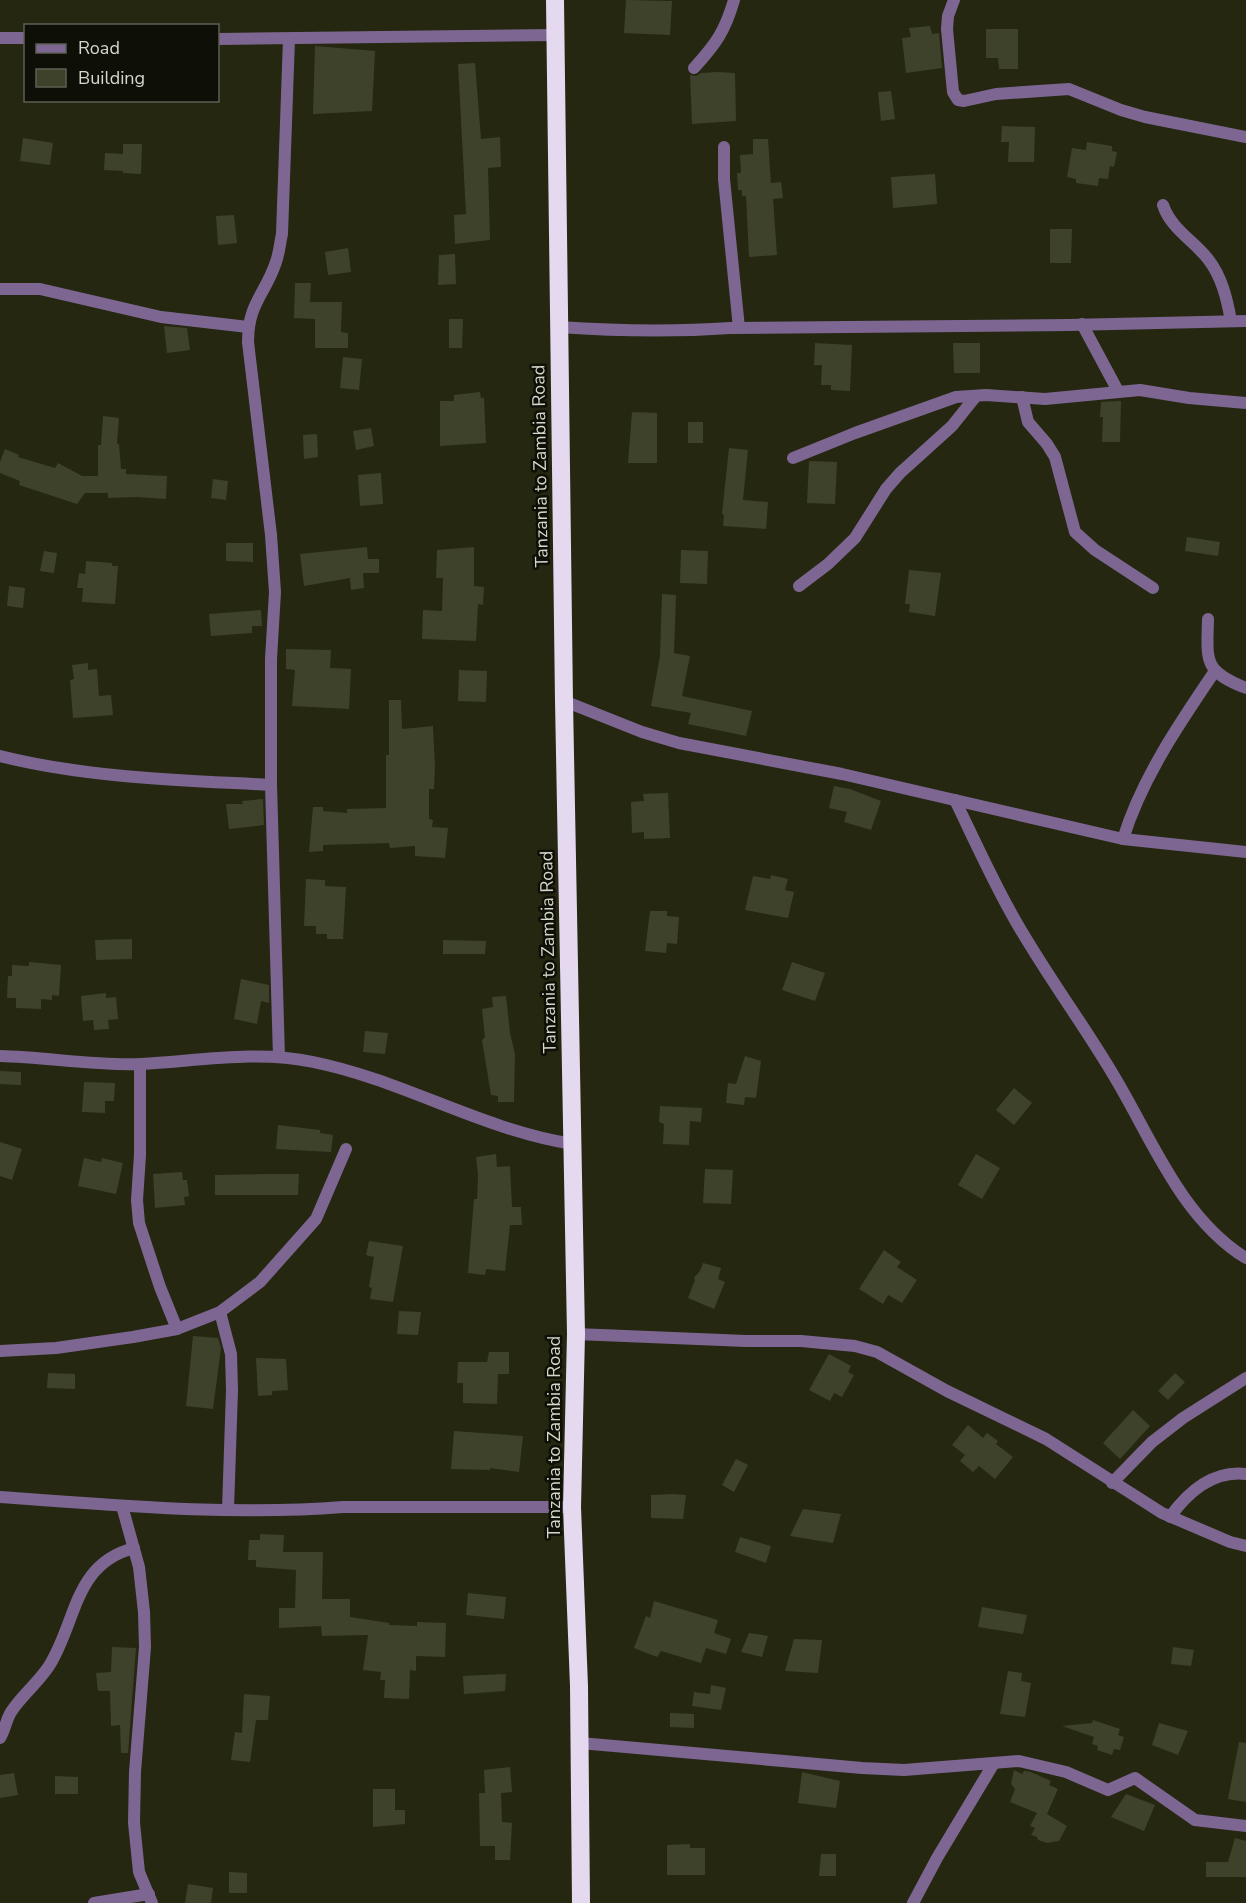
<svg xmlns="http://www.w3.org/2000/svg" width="1246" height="1903" font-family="'Nunito Sans',sans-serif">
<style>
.building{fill:#3f422b}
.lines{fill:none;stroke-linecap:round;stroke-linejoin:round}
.street{stroke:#7d6792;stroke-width:12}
.highway{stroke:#e4d9ef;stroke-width:18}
.labels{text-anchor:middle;stroke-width:5;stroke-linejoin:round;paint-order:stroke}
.street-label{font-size:18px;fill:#d5d7ca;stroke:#0e0f06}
</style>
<rect width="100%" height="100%" fill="#252711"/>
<g class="building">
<polygon points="626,0 672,1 670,35 624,33"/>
<polygon points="930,26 932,34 939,33 942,68 906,73 902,38 911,37 909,28"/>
<polygon points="986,29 1018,29 1018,69 999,69 998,58 986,58"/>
<polygon points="315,46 375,51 372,111 313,114"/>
<polygon points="475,63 481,139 500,137 501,167 488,168 490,240 455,244 454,215 466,214 458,64"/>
<polygon points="717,72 735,73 736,121 692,124 690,75 696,76 701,73"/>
<polygon points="891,91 895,119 881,121 878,92"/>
<polygon points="1002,126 1035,127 1034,162 1008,162 1009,142 1001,142"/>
<polygon points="23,138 53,143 50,165 20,161"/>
<polygon points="753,139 768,139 771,183 781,182 783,198 773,199 777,255 749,257 746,196 742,196 742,190 738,190 737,173 741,173 740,155 753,154"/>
<polygon points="1087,142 1112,146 1112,151 1117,152 1114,167 1110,166 1108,179 1099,178 1098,186 1076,183 1076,179 1067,177 1072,148 1086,150"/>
<polygon points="123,144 142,144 141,174 123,173 123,171 104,170 105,153 123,154"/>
<polygon points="935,174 937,204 893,208 891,177"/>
<polygon points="234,215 237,243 218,245 216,216"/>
<polygon points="1050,229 1072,229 1071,263 1050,263"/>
<polygon points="348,248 351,272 328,275 325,252"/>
<polygon points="455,254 456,284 438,285 439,255"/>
<polygon points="295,283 311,283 310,302 342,302 341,332 348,333 348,348 315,348 315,319 294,318"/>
<polygon points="449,319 463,319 462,348 449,348"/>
<polygon points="164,326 187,328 190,350 167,353"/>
<polygon points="815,343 852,345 850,391 831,390 831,385 821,385 822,365 814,365"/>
<polygon points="953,343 980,343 980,373 954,373"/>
<polygon points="343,357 362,359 359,390 340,388"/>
<polygon points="480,392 481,398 484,398 486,443 440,446 440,401 454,401 454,395"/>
<polygon points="1121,401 1120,442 1102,442 1103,417 1100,417 1101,402"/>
<polygon points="632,412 657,413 657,463 628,463"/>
<polygon points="103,416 119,418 117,444 119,444 121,469 126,469 126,474 167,476 166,499 136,497 108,498 108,493 85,493 77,504 19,485 20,481 0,473 0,462 5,449 19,455 18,457 55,468 58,463 82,476 98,476 98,445 101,445"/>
<rect x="688" y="422" width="15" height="21"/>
<polygon points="371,428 374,446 356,450 353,431"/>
<polygon points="317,434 318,457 304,459 303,435"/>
<polygon points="729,448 748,450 743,500 768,502 766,529 723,526 724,515 722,514"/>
<polygon points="809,461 837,462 835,504 807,503"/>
<polygon points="381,473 383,504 360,506 358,475"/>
<polygon points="213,479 228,481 226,500 211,498"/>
<polygon points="1187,537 1220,542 1218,556 1185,551"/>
<polygon points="226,543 253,543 253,562 226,561"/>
<polygon points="367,547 368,559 379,559 379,573 363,573 364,588 351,590 350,578 304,586 300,554"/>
<polygon points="474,547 474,586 484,587 483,605 478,604 476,641 422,639 423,610 442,611 443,578 436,578 437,550"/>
<polygon points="681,550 708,551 707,584 680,583"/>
<polygon points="44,551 57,553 54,573 40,571"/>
<polygon points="86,561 112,563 112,566 118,566 115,604 82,602 83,588 77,588 79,573 85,574"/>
<polygon points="909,570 941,573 935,616 909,612 910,604 905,604"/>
<polygon points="9,586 25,588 23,608 7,606"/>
<polygon points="662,594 676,595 674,653 690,656 682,696 752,711 746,736 688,724 691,713 651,706 660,656"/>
<polygon points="261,610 262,626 252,626 252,633 211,636 209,614"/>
<polygon points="286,649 331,650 330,668 351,669 349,709 292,706 295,670 286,669"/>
<polygon points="88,663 88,670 97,669 99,696 111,695 113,715 73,718 70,680 74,679 72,665"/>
<polygon points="459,670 487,671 486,702 458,701"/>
<polygon points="389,700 401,700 402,729 433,726 435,766 434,789 429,789 429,819 433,820 432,827 448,828 445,858 415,856 415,846 390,848 389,843 323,845 323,851 309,852 313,807 323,807 323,811 347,813 347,809 386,808 386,755 389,755"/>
<polygon points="834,786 850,789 881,801 871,830 844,822 847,812 829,808"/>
<polygon points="668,793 670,838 644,839 644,832 632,833 631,802 644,801 643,794"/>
<polygon points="263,799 264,825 229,829 226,804 243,804 242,801"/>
<polygon points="771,875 788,879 785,890 794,892 788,918 745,910 753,876 770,879"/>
<polygon points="306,879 325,880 325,886 346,887 343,939 327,939 327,934 316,934 316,926 304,926"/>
<polygon points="650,911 667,911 667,916 679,917 677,944 667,943 666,953 645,951"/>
<polygon points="132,939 132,959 96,960 95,940"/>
<polygon points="443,940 486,941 485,954 443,954"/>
<polygon points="29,962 61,965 59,996 52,995 52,1000 41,999 41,1009 16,1008 16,998 7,998 8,976 12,976 12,965 29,966"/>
<polygon points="792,962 825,973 815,1001 782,990"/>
<polygon points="241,979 269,985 269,1003 261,1001 257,1024 234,1019"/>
<polygon points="106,993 106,998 116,997 118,1019 108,1020 109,1029 94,1030 93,1020 83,1021 81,996"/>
<polygon points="506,996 510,1033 515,1054 514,1102 498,1102 498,1096 491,1095 482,1040 485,1037 482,1009 493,1007 492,997"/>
<polygon points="365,1031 388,1033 385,1054 363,1052"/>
<polygon points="745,1056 761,1061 756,1098 745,1097 744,1105 726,1103 728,1083 736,1084"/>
<polygon points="0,1071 21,1072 21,1085 0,1084"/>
<polygon points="84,1082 115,1083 114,1101 105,1101 105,1113 82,1112"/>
<polygon points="1014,1088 1032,1103 1014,1125 996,1110"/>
<polygon points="660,1106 702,1108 701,1122 690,1121 689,1145 663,1144 664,1124 659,1122"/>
<polygon points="278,1125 320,1130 320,1133 333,1135 331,1152 276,1149"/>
<polygon points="0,1142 22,1149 12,1180 0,1176"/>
<polygon points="496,1154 497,1167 510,1166 512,1207 521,1207 522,1225 510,1225 505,1271 486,1269 485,1275 468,1273 474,1199 477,1199 478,1175 476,1157"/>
<polygon points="976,1154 1000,1168 982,1199 958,1185"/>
<polygon points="84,1158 101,1162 102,1158 123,1163 116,1194 78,1186"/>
<polygon points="705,1169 733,1170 731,1204 703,1203"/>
<polygon points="182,1172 183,1180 187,1180 189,1196 184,1197 185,1205 155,1208 153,1174"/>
<polygon points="268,1174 299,1174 298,1195 215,1195 215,1175"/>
<polygon points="369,1241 403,1246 393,1302 370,1299 372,1288 369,1287 374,1257 366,1255"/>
<polygon points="884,1250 901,1262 897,1267 917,1280 902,1303 888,1295 883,1304 859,1289"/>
<polygon points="703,1263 721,1268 718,1279 725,1282 714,1309 688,1298 695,1280 694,1278 700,1271"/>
<polygon points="399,1311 421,1312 418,1335 397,1334"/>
<polygon points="193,1336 218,1338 221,1348 213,1409 186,1406"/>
<polygon points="489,1352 509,1352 509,1374 498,1374 497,1404 463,1403 463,1383 457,1383 458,1362 487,1362"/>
<polygon points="829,1354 851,1366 848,1372 854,1375 842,1397 834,1393 830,1401 809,1390"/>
<polygon points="256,1358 286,1359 288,1390 272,1391 272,1395 258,1396"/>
<polygon points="48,1373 75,1374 75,1389 47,1388"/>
<polygon points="1175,1373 1185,1382 1168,1400 1158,1391"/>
<polygon points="1133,1410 1150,1426 1120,1459 1103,1443"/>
<polygon points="968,1425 983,1438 987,1433 998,1441 996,1444 1013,1457 995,1479 979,1466 973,1472 960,1461 965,1455 952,1445"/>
<polygon points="454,1431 523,1436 519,1472 490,1468 490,1470 451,1469"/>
<polygon points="736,1459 748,1465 734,1492 722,1485"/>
<polygon points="673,1494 686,1495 683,1519 651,1518 651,1495"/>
<polygon points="803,1509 841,1514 833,1543 790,1536"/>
<polygon points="260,1534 284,1535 283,1552 323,1552 322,1599 350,1599 350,1617 389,1623 389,1625 417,1626 417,1622 446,1623 445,1657 416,1656 416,1671 410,1670 409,1699 384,1698 385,1680 380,1680 381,1672 363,1670 368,1635 322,1636 321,1626 279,1628 279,1608 295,1608 296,1570 256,1567 256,1560 248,1560 249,1540 260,1540"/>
<polygon points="740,1537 771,1546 766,1563 735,1552"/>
<polygon points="468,1593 506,1597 504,1619 466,1615"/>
<polygon points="654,1601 718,1620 714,1633 731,1639 726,1654 706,1648 701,1663 661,1651 657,1657 634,1648 646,1616 650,1618"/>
<polygon points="982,1607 1027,1615 1023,1634 978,1627"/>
<polygon points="749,1633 768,1636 762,1657 741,1652"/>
<polygon points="794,1639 822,1640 818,1673 785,1671"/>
<polygon points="112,1647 136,1648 128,1753 121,1753 120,1725 111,1726 110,1691 98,1691 96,1673 111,1672"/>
<polygon points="1173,1647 1194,1650 1191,1666 1171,1664"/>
<polygon points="1008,1671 1022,1673 1021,1681 1031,1683 1025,1717 1000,1714"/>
<polygon points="506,1674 505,1691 464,1694 463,1676"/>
<polygon points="711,1685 726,1688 721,1710 692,1706 694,1692 710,1694"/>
<polygon points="244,1694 270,1696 268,1720 256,1720 250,1762 231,1760 235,1732 242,1733"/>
<polygon points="670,1713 694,1714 694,1728 670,1727"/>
<polygon points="1093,1720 1120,1729 1118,1735 1124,1737 1120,1750 1114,1749 1112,1755 1097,1750 1098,1746 1092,1744 1094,1737 1062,1726 1092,1723"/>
<polygon points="1159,1723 1188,1731 1178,1755 1152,1745"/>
<polygon points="1239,1742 1246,1743 1246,1802 1228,1799"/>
<polygon points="510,1767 512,1792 501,1793 502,1822 512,1823 510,1860 495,1860 495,1846 480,1846 479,1793 485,1793 484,1770"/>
<polygon points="1014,1770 1022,1774 1024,1771 1031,1772 1051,1781 1049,1785 1058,1789 1047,1814 1067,1826 1059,1841 1047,1843 1038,1840 1037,1837 1031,1835 1035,1828 1030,1826 1037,1813 1010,1802 1015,1789 1011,1784"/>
<polygon points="802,1772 840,1781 836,1808 798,1803"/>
<polygon points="14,1773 18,1795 0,1798 0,1775"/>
<polygon points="55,1776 78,1777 78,1794 55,1794"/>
<polygon points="373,1789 395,1789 395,1810 405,1810 405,1824 373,1827"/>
<polygon points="1126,1794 1155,1805 1144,1831 1111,1817"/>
<polygon points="1235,1838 1246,1841 1246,1877 1206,1877 1206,1862 1228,1862"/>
<polygon points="690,1844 690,1848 705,1848 705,1875 667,1875 667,1845"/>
<polygon points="821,1854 836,1854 836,1876 819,1876"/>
<polygon points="229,1872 247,1873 247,1893 229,1893"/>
<polygon points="188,1884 213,1888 211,1903 185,1903"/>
</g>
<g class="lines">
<g class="street">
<polyline points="954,0 948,16 947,29 953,92 958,100 964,101 996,94 1069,89 1121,110 1145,117 1246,137"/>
<polyline points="0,38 26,38"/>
<polyline points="218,39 556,35"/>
<path d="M694,68C716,44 725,31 734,0"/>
<polyline points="724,147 724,179 739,328"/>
<path d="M1163,205C1171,229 1193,240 1208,259C1222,277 1227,299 1231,321"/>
<polyline points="0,289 40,289 161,317 248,327"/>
<polyline points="1082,324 1118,391"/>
<path d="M559,327C617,331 673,332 730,328L1069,325L1246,321"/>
<polyline points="1022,397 1028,422 1047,444 1055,457 1075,532 1095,550 1153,588"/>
<polyline points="793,458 855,433 956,397 986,395 1045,399 1140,390 1189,398 1246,403"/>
<polyline points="799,586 828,564 855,538 886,489 900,473 952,426 976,396"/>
<path d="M1208,619C1207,661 1203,671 1246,688"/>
<polyline points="564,701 642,732 679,743 842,774 1123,839 1246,852"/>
<path d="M0,756C88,778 181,780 271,785"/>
<path d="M955,800C973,837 990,875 1010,911C1041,968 1081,1020 1114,1076C1152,1139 1181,1218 1246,1258"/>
<path d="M1123,839C1142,778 1179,724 1215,671"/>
<path d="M0,1056C47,1057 94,1066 141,1064C197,1061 257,1050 313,1062C403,1080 482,1130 573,1144"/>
<path d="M279,1057L271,785V659L275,592L271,535L248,342C248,303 265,295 276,262C279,254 280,243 282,234L289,39"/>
<polyline points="140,1064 140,1155 137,1200 139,1223 160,1287 177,1329"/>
<polyline points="220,1312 231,1354 232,1390 228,1509"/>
<polyline points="576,1334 746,1341 801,1341 855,1346 877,1352 947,1391 1046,1439 1162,1513 1230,1542 1246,1546"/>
<polyline points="0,1351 56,1348 133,1337 177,1329 220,1312 260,1282 316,1219 346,1149"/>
<polyline points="1112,1483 1152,1442 1183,1418 1246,1378"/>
<path d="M0,1497C113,1505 230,1516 343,1507H572"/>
<polyline points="122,1506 139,1567 144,1612 145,1647 135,1772 134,1823 139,1872 152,1903"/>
<path d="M1170,1517C1188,1492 1213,1470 1246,1474"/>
<path d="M0,1738C5,1730 6,1720 11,1712C21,1696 38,1683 49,1666C77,1622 73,1564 134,1548"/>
<polyline points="580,1743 862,1768 904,1770 1019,1761 1066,1772 1108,1790 1135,1778 1195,1820 1246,1826"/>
<polyline points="94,1903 149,1894"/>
<polyline points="913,1903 937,1858 994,1763"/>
</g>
<polyline class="highway" points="555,0 564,701 576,1334 572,1507 579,1686 581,1903"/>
</g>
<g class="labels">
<g class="street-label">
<text transform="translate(540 466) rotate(-91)" y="6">Tanzania to Zambia Road</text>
<text transform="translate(548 952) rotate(-91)" y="6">Tanzania to Zambia Road</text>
<text transform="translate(554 1437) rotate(-90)" y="6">Tanzania to Zambia Road</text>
</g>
</g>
<rect x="24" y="24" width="195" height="78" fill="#0e0f06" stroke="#5e5f54" stroke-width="1.5"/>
<rect x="36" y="44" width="30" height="9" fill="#7d6792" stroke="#5e5f54" stroke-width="1.5"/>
<text x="78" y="54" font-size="18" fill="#d5d7ca">Road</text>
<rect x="36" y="69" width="30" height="18" fill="#3f422b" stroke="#5e5f54" stroke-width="1.5"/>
<text x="78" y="84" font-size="18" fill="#d5d7ca">Building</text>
</svg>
